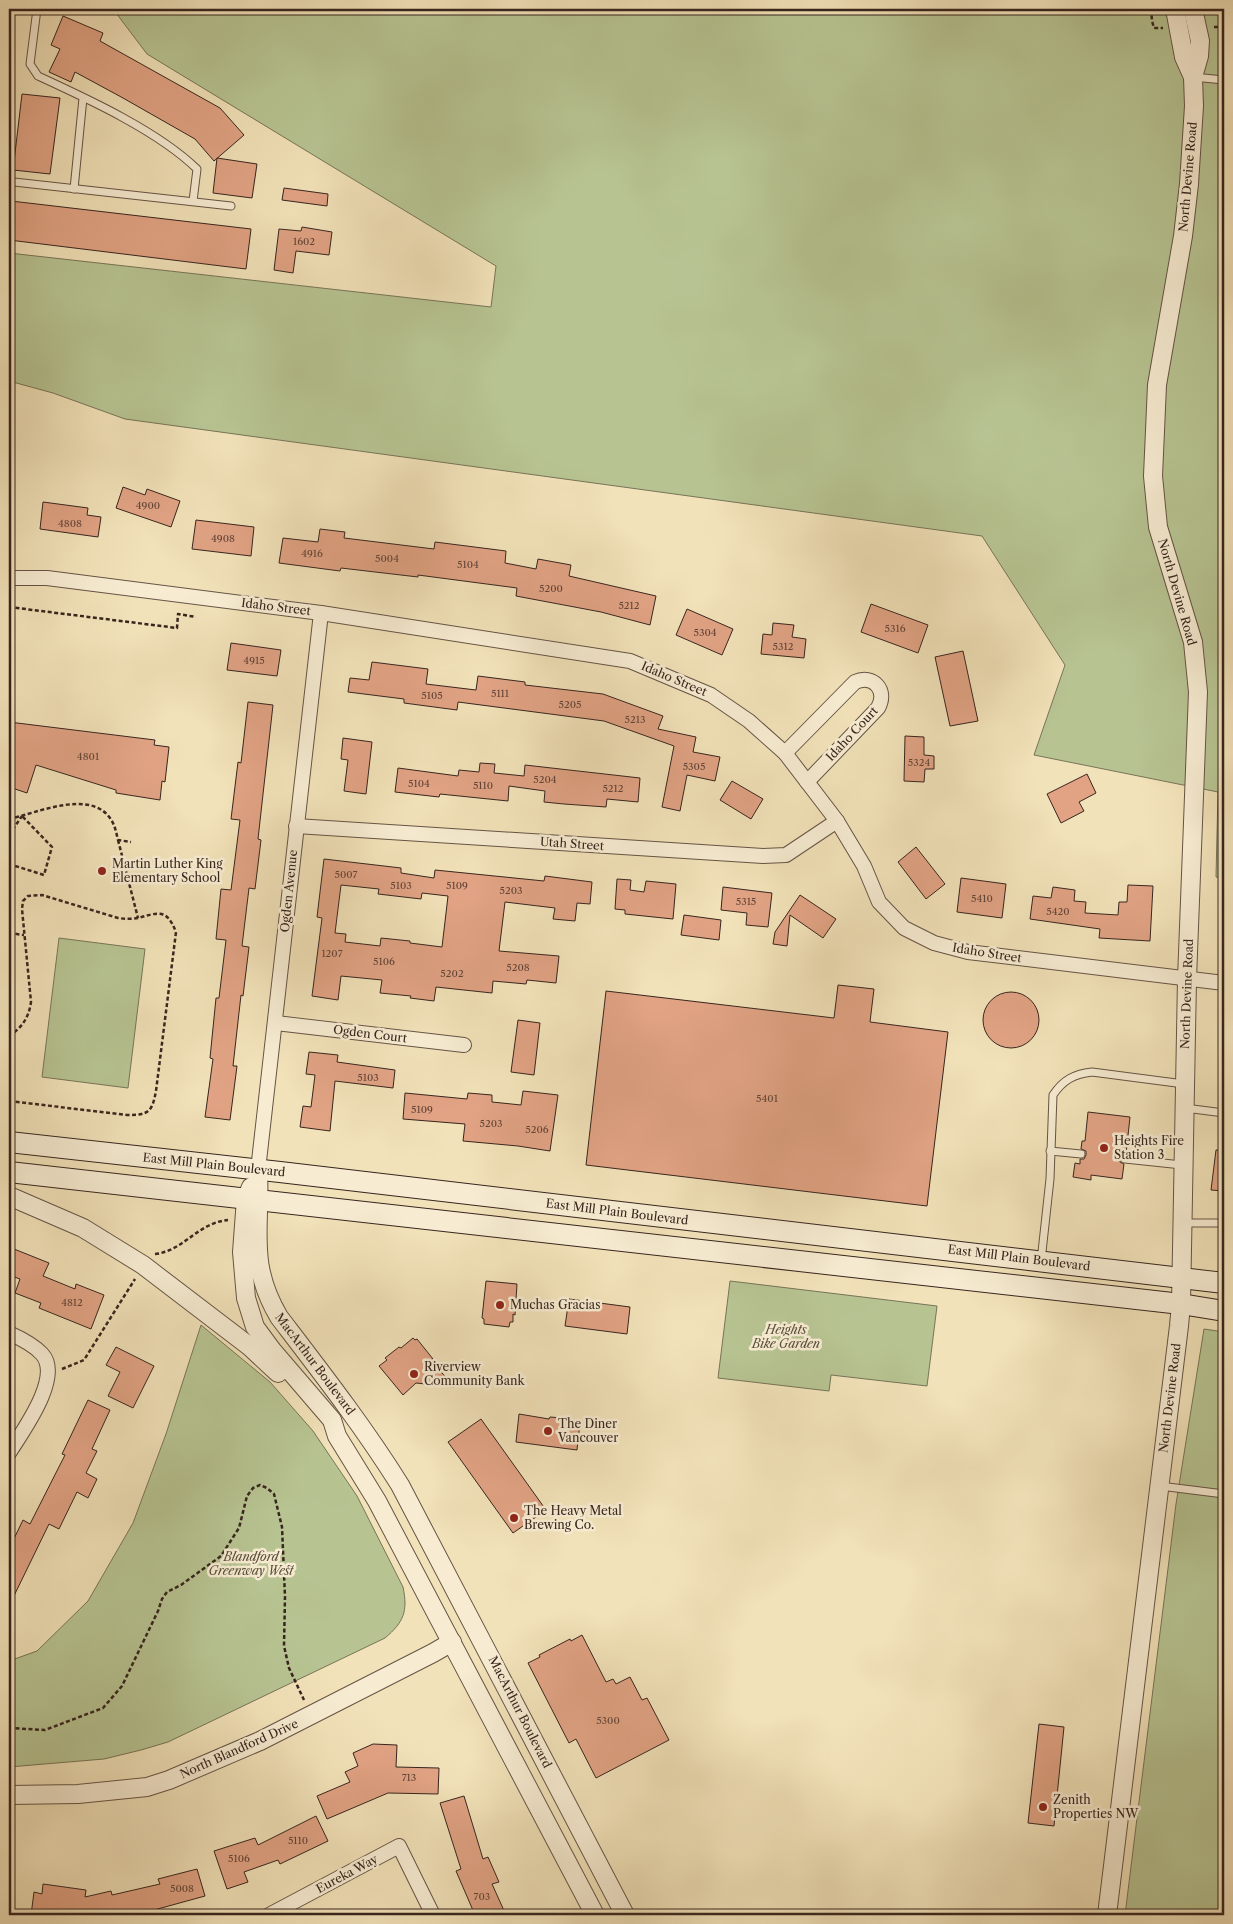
<svg xmlns="http://www.w3.org/2000/svg" width="1233" height="1924" font-family="'Libre Caslon Text',serif">
<style>
.green{fill:#b7c492;stroke:#777458}
.building{fill:#e1a384;stroke:#37251e;fill-rule:evenodd}
.lines{fill:none;stroke-linecap:round;stroke-linejoin:round}
.service-casing{stroke:#665445;stroke-width:9}
.minor-casing{stroke:#665445;stroke-width:16}
.tertiary-casing{stroke:#665445;stroke-width:20}
.secondary-casing{stroke:#37251e;stroke-width:22}
.path{stroke:#37251e;stroke-width:2.5;stroke-dasharray:4 2.5;stroke-linecap:butt}
.service{stroke:#f7ecd2;stroke-width:7}
.minor{stroke:#f7ecd2;stroke-width:14}
.tertiary{stroke:#f7ecd2;stroke-width:18}
.secondary{stroke:#f7ecd2;stroke-width:20}
.poi-dot{fill:#8f2418;stroke:#f7ecd2;stroke-width:2}
.labels{text-anchor:middle;stroke-width:5;stroke-linejoin:round;paint-order:stroke}
.number-label{font-size:10px;fill:#624438}
.street-label{font-size:12px;fill:#37251e;stroke:#f7ecd2}
.poi-label{font-size:12px;fill:#37251e;stroke:#f7ecd2;text-anchor:start}
.park-label{font-size:12px;font-style:italic;fill:#574d3b;stroke:#f7ecd2}
</style>
<rect width="100%" height="100%" fill="#f2e2b9"/>
<filter id="stains"><feTurbulence type="fractalNoise" baseFrequency=".004" numOctaves="4"/><feColorMatrix values="0 0 0 0 .2 0 0 0 0 .09 0 0 0 0 .02 0 0 0 .5 -.17"/></filter>
<radialGradient id="worn" r=".72"><stop offset=".6" stop-color="#630" stop-opacity="0"/><stop offset="1" stop-color="#630" stop-opacity=".3"/></radialGradient>
<g class="green">
<polygon points="113,9 1224,9 1224,878 1216,877 1218,792 1034,755 1065,665 982,536 125,419 53,393 9,381 9,253 491,307 496,266 147,54"/>
<polygon points="59,938 145,949 128,1088 42,1077"/>
<polygon points="730,1281 937,1306 927,1386 831,1375 829,1391 718,1378"/>
<path d="M201,1325L270,1382L313,1431L357,1496L403,1587C408,1611 404,1622 385,1638L168,1742L141,1750L104,1759L9,1767V1661L37,1651L88,1601L133,1523L166,1434Z"/>
<polygon points="1204,1329 1224,1332 1224,1915 1125,1915 1176,1504"/>
</g>
<g class="building">
<polygon points="63,16 103,33 100,41 220,108 244,135 214,161 195,139 123,98 75,72 71,82 49,72 60,49 51,45"/>
<polygon points="22,94 60,98 50,174 13,170"/>
<polygon points="217,158 257,164 252,198 213,193"/>
<polygon points="284,188 328,194 327,206 282,200"/>
<polygon points="11,201 251,229 246,269 9,240"/>
<polygon points="302,227 332,232 329,255 296,251 293,273 274,270 279,229 301,231"/>
<polygon points="123,487 145,495 147,489 180,501 171,527 116,508"/>
<polygon points="43,502 88,508 87,515 101,517 98,537 40,529"/>
<polygon points="196,520 254,527 251,556 192,549"/>
<polygon points="320,529 345,532 344,538 434,549 435,542 506,551 505,563 536,569 538,559 571,565 569,576 656,596 650,625 601,612 516,596 517,588 418,575 418,577 341,568 340,571 279,563 283,538 318,542"/>
<polygon points="871,604 928,625 918,653 861,632"/>
<polygon points="687,609 733,629 722,655 676,635"/>
<polygon points="773,623 794,625 792,637 806,639 804,658 761,654 763,634 772,635"/>
<polygon points="231,643 281,650 277,676 227,670"/>
<polygon points="963,651 978,721 950,726 935,657"/>
<polygon points="372,662 428,669 426,684 476,690 478,676 525,682 525,685 603,694 663,716 658,729 696,737 693,752 720,757 715,781 687,775 680,811 662,807 674,746 604,721 458,702 457,710 404,703 404,699 348,692 350,678 369,680"/>
<polygon points="248,702 273,705 258,839 261,840 255,889 249,888 242,946 249,947 243,996 241,995 233,1066 237,1066 230,1120 205,1117 213,1059 210,1058 216,998 219,998 226,940 216,939 221,889 231,890 240,820 231,819 238,762 241,763"/>
<polygon points="9,722 155,740 154,745 169,747 165,782 162,781 160,800 116,793 116,790 36,765 27,793 9,787"/>
<polygon points="905,736 924,737 924,755 934,756 934,769 925,769 924,782 904,781"/>
<polygon points="343,738 372,742 366,794 344,791 348,760 341,759"/>
<polygon points="480,763 495,764 494,773 524,776 525,765 640,778 638,802 607,799 606,807 564,804 544,802 545,791 509,786 508,801 440,794 439,797 395,792 398,768 458,776 459,770 479,772"/>
<polygon points="1087,774 1096,793 1079,802 1084,811 1061,823 1047,794"/>
<polygon points="732,781 763,799 751,819 720,800"/>
<polygon points="916,847 945,884 926,899 898,862"/>
<path d="M324,859L401,868V873L434,878L435,870L544,881L545,876L592,882L590,904L577,903L575,921L553,919L555,908L505,902L499,951L559,956L556,983L527,980L526,984L493,981L492,993L436,987L434,1001L410,998L411,996L380,993L382,980L341,976L338,1000L312,996L322,918L317,917ZM341,885L379,889L378,894L421,899L422,893L448,896L442,947L410,943V941L381,938L380,946L345,942L346,934L335,933Z"/>
<polygon points="961,878 1006,884 1002,918 957,912"/>
<polygon points="617,879 631,880 630,890 644,892 646,881 676,884 673,919 625,914 625,910 615,909"/>
<polygon points="1128,885 1153,886 1150,941 1099,938 1100,929 1030,919 1033,896 1051,898 1053,887 1075,890 1074,901 1086,902 1085,913 1118,915 1119,902 1127,902"/>
<polygon points="723,887 772,893 768,927 746,925 747,913 721,910"/>
<polygon points="800,895 836,919 823,938 790,915 787,946 773,944 775,932"/>
<polygon points="684,915 721,920 719,940 681,935"/>
<polygon points="838,985 874,989 870,1022 948,1032 927,1206 586,1165 606,991 834,1018"/>
<circle cx="1011" cy="1020" r="28"/>
<polygon points="518,1020 540,1023 534,1075 511,1072"/>
<polygon points="309,1052 338,1055 337,1062 395,1070 393,1088 335,1081 330,1131 300,1127 303,1106 311,1107 315,1075 306,1074"/>
<polygon points="523,1091 558,1095 550,1151 518,1146 463,1141 465,1124 403,1119 405,1093 467,1099 468,1093 492,1095 492,1102 521,1105"/>
<polygon points="1088,1112 1130,1117 1126,1154 1120,1158 1120,1162 1124,1164 1122,1179 1091,1175 1091,1180 1073,1177 1075,1163 1080,1164 1080,1159 1084,1159 1086,1155 1086,1151 1081,1149 1082,1141 1085,1141"/>
<polygon points="1216,1150 1224,1150 1224,1191 1211,1190"/>
<polygon points="9,1247 49,1263 43,1276 75,1289 76,1284 104,1295 91,1329 39,1308 41,1303 15,1293 20,1279 9,1275"/>
<polygon points="486,1281 517,1284 515,1315 513,1314 513,1322 510,1322 509,1327 484,1324 484,1319 482,1318"/>
<polygon points="569,1299 630,1307 627,1334 565,1326"/>
<polygon points="413,1338 415,1340 417,1339 433,1359 431,1360 454,1387 416,1383 403,1395 379,1366 387,1360 385,1358 399,1347 401,1348"/>
<polygon points="116,1347 154,1366 133,1408 108,1396 120,1372 106,1365"/>
<polygon points="88,1400 110,1410 92,1449 97,1451 86,1473 97,1479 88,1498 77,1492 59,1529 49,1524 9,1606 9,1549 23,1520 30,1524 65,1455 62,1454"/>
<polygon points="519,1414 549,1419 550,1417 563,1418 562,1420 580,1422 577,1450 516,1442"/>
<polygon points="481,1419 546,1510 513,1533 448,1442"/>
<polygon points="582,1635 606,1682 613,1679 616,1684 630,1677 642,1700 647,1698 669,1740 596,1778 576,1739 569,1743 528,1663 540,1657 539,1655 570,1639 571,1641"/>
<polygon points="1039,1724 1064,1727 1054,1826 1028,1823"/>
<polygon points="373,1744 397,1745 396,1767 439,1768 438,1794 388,1793 327,1819 317,1796 350,1782 345,1772 358,1766 353,1753"/>
<polygon points="464,1796 483,1859 488,1857 499,1882 492,1884 506,1915 475,1915 456,1871 461,1869 440,1803"/>
<polygon points="316,1816 328,1841 280,1864 278,1860 244,1872 248,1882 227,1889 214,1851 255,1838 258,1845"/>
<polygon points="197,1869 205,1896 154,1910 155,1912 143,1915 31,1915 34,1892 42,1894 43,1884 86,1890 85,1897 111,1891 112,1895 160,1884 158,1879"/>
</g>
<g class="lines">
<defs>
<g id="service">
<path d="M37,9L30,64L38,76C88,99 158,131 197,169L193,201"/>
<polyline points="1193,77 1224,80"/>
<polyline points="14,182 231,206"/>
<polyline points="74,189 83,98"/>
<polyline points="1185,1108 1224,1113"/>
<polyline points="1050,1151 1081,1154"/>
<polyline points="1125,1159 1182,1165"/>
<polyline points="1182,1223 1224,1223"/>
<path d="M1041,1261L1050,1179L1053,1095C1063,1080 1074,1074 1092,1072L1184,1084"/>
<polyline points="1160,1486 1224,1494"/>
</g>
<g id="minor">
<polyline points="9,578 47,578 321,613 630,661 711,695 749,721 785,753 837,821 864,866 879,902 904,928 934,943 968,952 1224,983"/>
<path d="M785,753L855,682C873,674 888,690 878,708L807,782"/>
<polyline points="296,826 763,856 786,855 837,821"/>
<polyline points="276,1023 464,1045"/>
<polyline points="258,1170 321,613"/>
<path d="M9,1333C20,1338 34,1345 42,1354C63,1377 22,1432 9,1453"/>
<polyline points="269,1915 399,1846 433,1915"/>
</g>
<g id="tertiary">
<polyline points="1175,9 1184,57 1193,77"/>
<path d="M258,1170C261,1228 247,1263 279,1317C321,1372 363,1426 400,1485L625,1915"/>
<polyline points="251,1187 246,1199 242,1252 246,1298 255,1327 272,1350 332,1420 337,1436 377,1501 595,1915"/>
<polyline points="9,1196 83,1228 143,1265 249,1346 278,1373"/>
<polyline points="9,1795 78,1794 147,1787 169,1780 260,1741 433,1653 452,1642"/>
<polyline points="1107,1915 1179,1326 1181,1304 1187,979 1198,692 1193,642 1158,527 1153,476 1157,385 1183,236 1189,184 1194,106 1193,77 1199,56 1200,41 1193,9"/>
</g>
<g id="secondary">
<polyline points="9,1142 280,1172 1224,1283"/>
<polyline points="9,1172 1181,1304 1224,1311"/>
</g>
</defs>
<use href="#service" class="service-casing"/>
<use href="#minor" class="minor-casing"/>
<use href="#tertiary" class="tertiary-casing"/>
<use href="#secondary" class="secondary-casing"/>
<g class="path">
<polyline points="1151,9 1152,21 1154,28 1163,28"/>
<polyline points="1214,27 1224,27"/>
<polyline points="9,607 177,628 178,614 196,617"/>
<path d="M9,819C37,813 89,789 110,818C115,825 116,832 118,840L131,842"/>
<polyline points="9,835 22,816"/>
<polyline points="118,840 138,918"/>
<polyline points="9,864 44,875 52,847 22,816"/>
<polyline points="9,933 24,935"/>
<path d="M9,1036C22,1028 29,1017 31,1002L22,909L23,901L28,896L42,895L118,918C125,919 132,919 138,918C159,912 167,909 176,932L156,1091C152,1112 149,1115 127,1115L9,1101"/>
<path d="M155,1254C184,1251 197,1223 228,1220"/>
<polyline points="62,1369 84,1360 135,1279"/>
<polyline points="9,1728 45,1730 103,1708 122,1686 158,1611 162,1599 167,1592 181,1585 221,1556 239,1528 247,1496 253,1488 260,1485 267,1488 274,1494 282,1527 285,1597 284,1646 289,1668 304,1700"/>
</g>
<use href="#service" class="service"/>
<use href="#minor" class="minor"/>
<use href="#tertiary" class="tertiary"/>
<use href="#secondary" class="secondary"/>
</g>
<g class="poi-dot">
<circle cx="102" cy="871" r="5"/>
<circle cx="1104" cy="1148" r="5"/>
<circle cx="500" cy="1305" r="5"/>
<circle cx="414" cy="1374" r="5"/>
<circle cx="548" cy="1431" r="5"/>
<circle cx="514" cy="1518" r="5"/>
<circle cx="1043" cy="1807" r="5"/>
</g>
<g class="labels">
<g class="number-label">
<text x="304" y="245">1602</text>
<text x="148" y="509">4900</text>
<text x="70" y="527">4808</text>
<text x="223" y="542">4908</text>
<text x="312" y="557">4916</text>
<text x="387" y="562">5004</text>
<text x="468" y="568">5104</text>
<text x="551" y="592">5200</text>
<text x="629" y="609">5212</text>
<text x="895" y="632">5316</text>
<text x="705" y="636">5304</text>
<text x="783" y="650">5312</text>
<text x="254" y="664">4915</text>
<text x="500" y="697">5111</text>
<text x="432" y="699">5105</text>
<text x="570" y="708">5205</text>
<text x="635" y="723">5213</text>
<text x="88" y="760">4801</text>
<text x="919" y="766">5324</text>
<text x="694" y="770">5305</text>
<text x="545" y="783">5204</text>
<text x="419" y="787">5104</text>
<text x="483" y="789">5110</text>
<text x="613" y="792">5212</text>
<text x="346" y="878">5007</text>
<text x="401" y="889">5103</text>
<text x="457" y="889">5109</text>
<text x="511" y="894">5203</text>
<text x="982" y="902">5410</text>
<text x="746" y="905">5315</text>
<text x="1058" y="915">5420</text>
<text x="332" y="957">1207</text>
<text x="384" y="965">5106</text>
<text x="518" y="971">5208</text>
<text x="452" y="977">5202</text>
<text x="368" y="1081">5103</text>
<text x="767" y="1102">5401</text>
<text x="422" y="1113">5109</text>
<text x="491" y="1127">5203</text>
<text x="537" y="1133">5206</text>
<text x="72" y="1306">4812</text>
<text x="608" y="1724">5300</text>
<text x="409" y="1781">713</text>
<text x="298" y="1844">5110</text>
<text x="239" y="1862">5106</text>
<text x="182" y="1892">5008</text>
<text x="482" y="1900">703</text>
</g>
<g class="street-label">
<text transform="translate(1188 177) rotate(-85)" y="4">North Devine Road</text>
<text transform="translate(1177 592) rotate(74)" y="4">North Devine Road</text>
<text transform="translate(276 607) rotate(7)" y="4">Idaho Street</text>
<text transform="translate(674 679) rotate(23)" y="4">Idaho Street</text>
<text transform="translate(852 734) rotate(-47)" y="4">Idaho Court</text>
<text transform="translate(572 844) rotate(4)" y="4">Utah Street</text>
<text transform="translate(289 891) rotate(-84)" y="4">Ogden Avenue</text>
<text transform="translate(987 953) rotate(9)" y="4">Idaho Street</text>
<text transform="translate(1187 994) rotate(-88)" y="4">North Devine Road</text>
<text transform="translate(370 1034) rotate(7)" y="4">Ogden Court</text>
<text transform="translate(214 1165) rotate(6)" y="4">East Mill Plain Boulevard</text>
<text transform="translate(617 1212) rotate(7)" y="4">East Mill Plain Boulevard</text>
<text transform="translate(1019 1258) rotate(7)" y="4">East Mill Plain Boulevard</text>
<text transform="translate(315 1364) rotate(53)" y="4">MacArthur Boulevard</text>
<text transform="translate(1170 1398) rotate(-83)" y="4">North Devine Road</text>
<text transform="translate(520 1712) rotate(63)" y="4">MacArthur Boulevard</text>
<text transform="translate(239 1749) rotate(-24)" y="4">North Blandford Drive</text>
<text transform="translate(347 1874) rotate(-28)" y="4">Eureka Way</text>
</g>
<g class="poi-label">
<text x="112" y="868">Martin Luther King<tspan x="112" dy="14">Elementary School</tspan></text>
<text x="1114" y="1145">Heights Fire<tspan x="1114" dy="14">Station 3</tspan></text>
<text x="510" y="1309">Muchas Gracias</text>
<text x="424" y="1371">Riverview<tspan x="424" dy="14">Community Bank</tspan></text>
<text x="558" y="1428">The Diner<tspan x="558" dy="14">Vancouver</tspan></text>
<text x="524" y="1515">The Heavy Metal<tspan x="524" dy="14">Brewing Co.</tspan></text>
<text x="1053" y="1804">Zenith<tspan x="1053" dy="14">Properties NW</tspan></text>
</g>
<g class="park-label">
<text x="786" y="1334">Heights<tspan x="786" dy="14">Bike Garden</tspan></text>
<text x="251" y="1561">Blandford<tspan x="251" dy="14">Greenway West</tspan></text>
</g>
</g>
<rect width="1233" height="1924" fill="none" stroke="#f2e2b9" stroke-width="30"/>
<rect x="10" y="10" width="1213" height="1904" fill="none" stroke="#37251e" stroke-width="2.5"/>
<rect x="15" y="15" width="1203" height="1894" fill="none" stroke="#37251e"/>
<rect width="100%" height="100%" filter="url(#stains)"/>
<rect width="100%" height="100%" fill="url(#worn)"/>
</svg>
